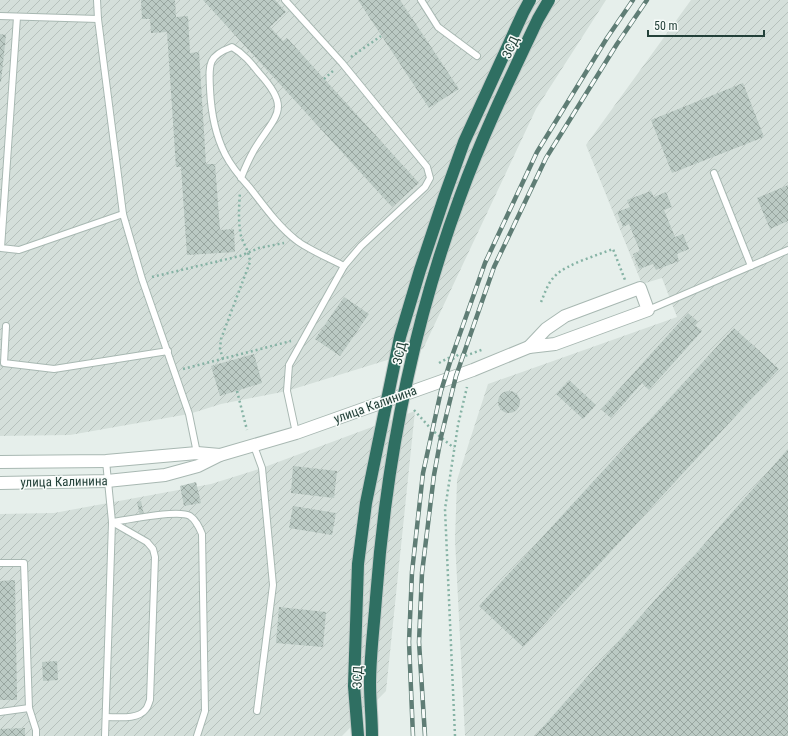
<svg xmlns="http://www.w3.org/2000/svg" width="788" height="736" font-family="'Roboto Condensed',sans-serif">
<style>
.industrial{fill:url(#industrial-furrows)}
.building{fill:url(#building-cross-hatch)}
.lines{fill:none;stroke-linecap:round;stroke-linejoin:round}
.lane-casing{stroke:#a8b8b2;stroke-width:8}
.street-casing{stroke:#a8b8b2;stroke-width:14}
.highway-casing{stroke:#c2cac8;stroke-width:14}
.path{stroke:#86b3a5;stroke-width:2.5;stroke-dasharray:2 3;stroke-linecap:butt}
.lane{stroke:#fff;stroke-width:6}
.street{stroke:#fff;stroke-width:12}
.highway{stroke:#2f6f62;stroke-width:12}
.rail-casing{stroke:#5f7d75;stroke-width:4.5}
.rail{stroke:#f7fbf9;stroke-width:3;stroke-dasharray:9;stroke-linecap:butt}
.highway-bridge-casing{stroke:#c2cac8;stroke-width:14;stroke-linecap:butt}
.highway-bridge{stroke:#2f6f62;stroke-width:12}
.labels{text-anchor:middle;stroke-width:3;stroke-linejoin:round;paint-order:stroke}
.street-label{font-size:13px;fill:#24423a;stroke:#f7fbf9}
</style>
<defs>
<pattern id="industrial-furrows" width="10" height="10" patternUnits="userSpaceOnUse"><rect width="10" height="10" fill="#d4dfda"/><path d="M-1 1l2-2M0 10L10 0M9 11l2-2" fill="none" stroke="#b6c1bc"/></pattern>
<pattern id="building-cross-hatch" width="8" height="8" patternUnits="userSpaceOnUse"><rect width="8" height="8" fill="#bbcac4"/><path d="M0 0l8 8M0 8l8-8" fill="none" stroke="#98a6a0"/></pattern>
</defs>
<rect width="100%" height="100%" fill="#e6efeb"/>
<g class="industrial">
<polygon points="0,0 606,0 536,109 423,349 287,391 221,404 189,414 70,435 0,436"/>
<polygon points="691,0 788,0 788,736 465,736 455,540 457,480 488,384 677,317 662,278 642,284 586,145"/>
<polygon points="415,411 386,691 342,736 0,736 0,514 54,513 211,484 262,468"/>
</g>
<g class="building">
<polygon points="141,0 175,0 176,17 188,16 190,53 199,52 206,164 215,164 220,230 234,229 235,252 187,255 181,167 176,167 167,32 151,33 150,19 142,19"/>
<polygon points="203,0 275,0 286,12 270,27 283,41 287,38 419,183 392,207"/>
<polygon points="358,0 400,0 459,89 429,108"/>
<polygon points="0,34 6,35 1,82 0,82"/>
<polygon points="743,83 764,137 672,173 651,120"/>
<polygon points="788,185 788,221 770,229 757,198"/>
<polygon points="651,191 654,197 666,192 672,207 664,210 675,237 683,234 689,249 677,254 679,261 656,270 653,264 639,269 633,254 640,251 629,224 623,227 617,212 630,207 627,200"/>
<polygon points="344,297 369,314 340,356 315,339"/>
<polygon points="688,313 698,322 695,325 702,331 649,390 642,383 611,418 601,409"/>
<polygon points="734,328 779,369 523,647 479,606"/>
<polygon points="254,354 262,383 220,396 211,366"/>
<polygon points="569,380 596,405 583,419 556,394"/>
<circle cx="509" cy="402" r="11"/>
<polygon points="788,449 788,736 535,736"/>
<polygon points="293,466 337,471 334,498 291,493"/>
<polygon points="196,482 201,503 184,506 180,486"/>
<polygon points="141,501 144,515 140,516 137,502"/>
<polygon points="293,506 336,513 332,535 289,528"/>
<polygon points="15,580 17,700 0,700 0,581"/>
<polygon points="279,607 326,612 323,647 276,643"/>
<polygon points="57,661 58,680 43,681 42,662"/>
<polygon points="25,728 25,736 0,736 0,729"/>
</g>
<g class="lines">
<defs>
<g id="lane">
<polyline points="97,0 98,19 123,214 142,279 189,414 197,453"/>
<polyline points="285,0 342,63 427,167 430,178 425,187 361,246 344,266 289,365 287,391 296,433"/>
<polyline points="421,0 438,27 477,56"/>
<polyline points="0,16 98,19"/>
<polyline points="17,17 1,248 19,250 123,214"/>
<polyline points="714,173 751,266"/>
<path d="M241,178C245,168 249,159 254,150C275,115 293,110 259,73C251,63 244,54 232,47C207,56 209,65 210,89C211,111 215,134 225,154C231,166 241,178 250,188C264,206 278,226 296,240C307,249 331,259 344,266"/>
<polyline points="648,310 788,250"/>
<polyline points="6,326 4,363 54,369 168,351"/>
<polyline points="254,446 262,468 273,585 257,711"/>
<path d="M112,522C128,520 178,509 190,516C196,520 199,527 202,534L205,711L197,736"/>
<polyline points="0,563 24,563 29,708 36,730 36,736"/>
<polyline points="0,712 29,708"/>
<path d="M106,717C118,717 138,720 146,709C148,707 149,702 150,700L155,557L153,549L147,542L112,522"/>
<polyline points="105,736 112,522 106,461"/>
</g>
<g id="street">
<polygon points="640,288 648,310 555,344 529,347 546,329 565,316"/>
<polyline points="0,462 106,461 197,453 220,455"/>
<polyline points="0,483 107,481 165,475 198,466 220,455 296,433 473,370 529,347"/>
</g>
<polyline id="highway" points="358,736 354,686 358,564 366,503 386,405"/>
</defs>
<use href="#lane" class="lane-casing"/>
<use href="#street" class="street-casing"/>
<use href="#highway" class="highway-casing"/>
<g class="path">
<polyline points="351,57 381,36"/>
<polyline points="324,79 334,70"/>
<polyline points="152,277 240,256 259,248 284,243"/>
<path d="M541,302C545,293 548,282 556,275C567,264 598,255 613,249L625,280"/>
<path d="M223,359L220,349L221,339L250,262C249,251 244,245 241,236C238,221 239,207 240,192"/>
<polyline points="439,363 448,358 453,359 459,354 465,356 484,349"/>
<polyline points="183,369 291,341"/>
<polyline points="237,391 247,430"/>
<polyline points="414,410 432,430 454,448"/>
<polyline points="455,736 445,509 458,425 467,387"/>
</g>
<use href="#lane" class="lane"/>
<use href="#street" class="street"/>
<use href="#highway" class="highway"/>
<defs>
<g id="rail">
<polyline points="413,736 409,642 412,572 423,473 441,391 451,359 485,263 537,152 607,38 633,0"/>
<polyline points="425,736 419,642 422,573 434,475 441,437 456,376 494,267 546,158 617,44 647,0"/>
</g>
</defs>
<use href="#rail" class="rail-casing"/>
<use href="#rail" class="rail"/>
<defs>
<g id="highway-bridge">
<polyline points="386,405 400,337 420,270 445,195 464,142 523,13 530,0"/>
<path d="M372,736C372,719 370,701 370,684C370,655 374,626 376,598C386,463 413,324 460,197C482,136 510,78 538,19L549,0"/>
</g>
</defs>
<use href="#highway-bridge" class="highway-bridge-casing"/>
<use href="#highway-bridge" class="highway-bridge"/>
</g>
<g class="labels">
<g class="street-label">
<text transform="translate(510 47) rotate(-65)" y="5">ЗСД</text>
<text transform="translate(399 353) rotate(-77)" y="5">ЗСД</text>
<text transform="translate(375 404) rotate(-20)" y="5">улица Калинина</text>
<text transform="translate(64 481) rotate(-1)" y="5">улица Калинина</text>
<text transform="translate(357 677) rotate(-88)" y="5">ЗСД</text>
</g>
</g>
<path d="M648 30v6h116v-6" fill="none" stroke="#24423a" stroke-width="2"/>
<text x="654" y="30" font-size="12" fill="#24423a" stroke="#f7fbf9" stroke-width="3" paint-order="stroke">50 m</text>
</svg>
